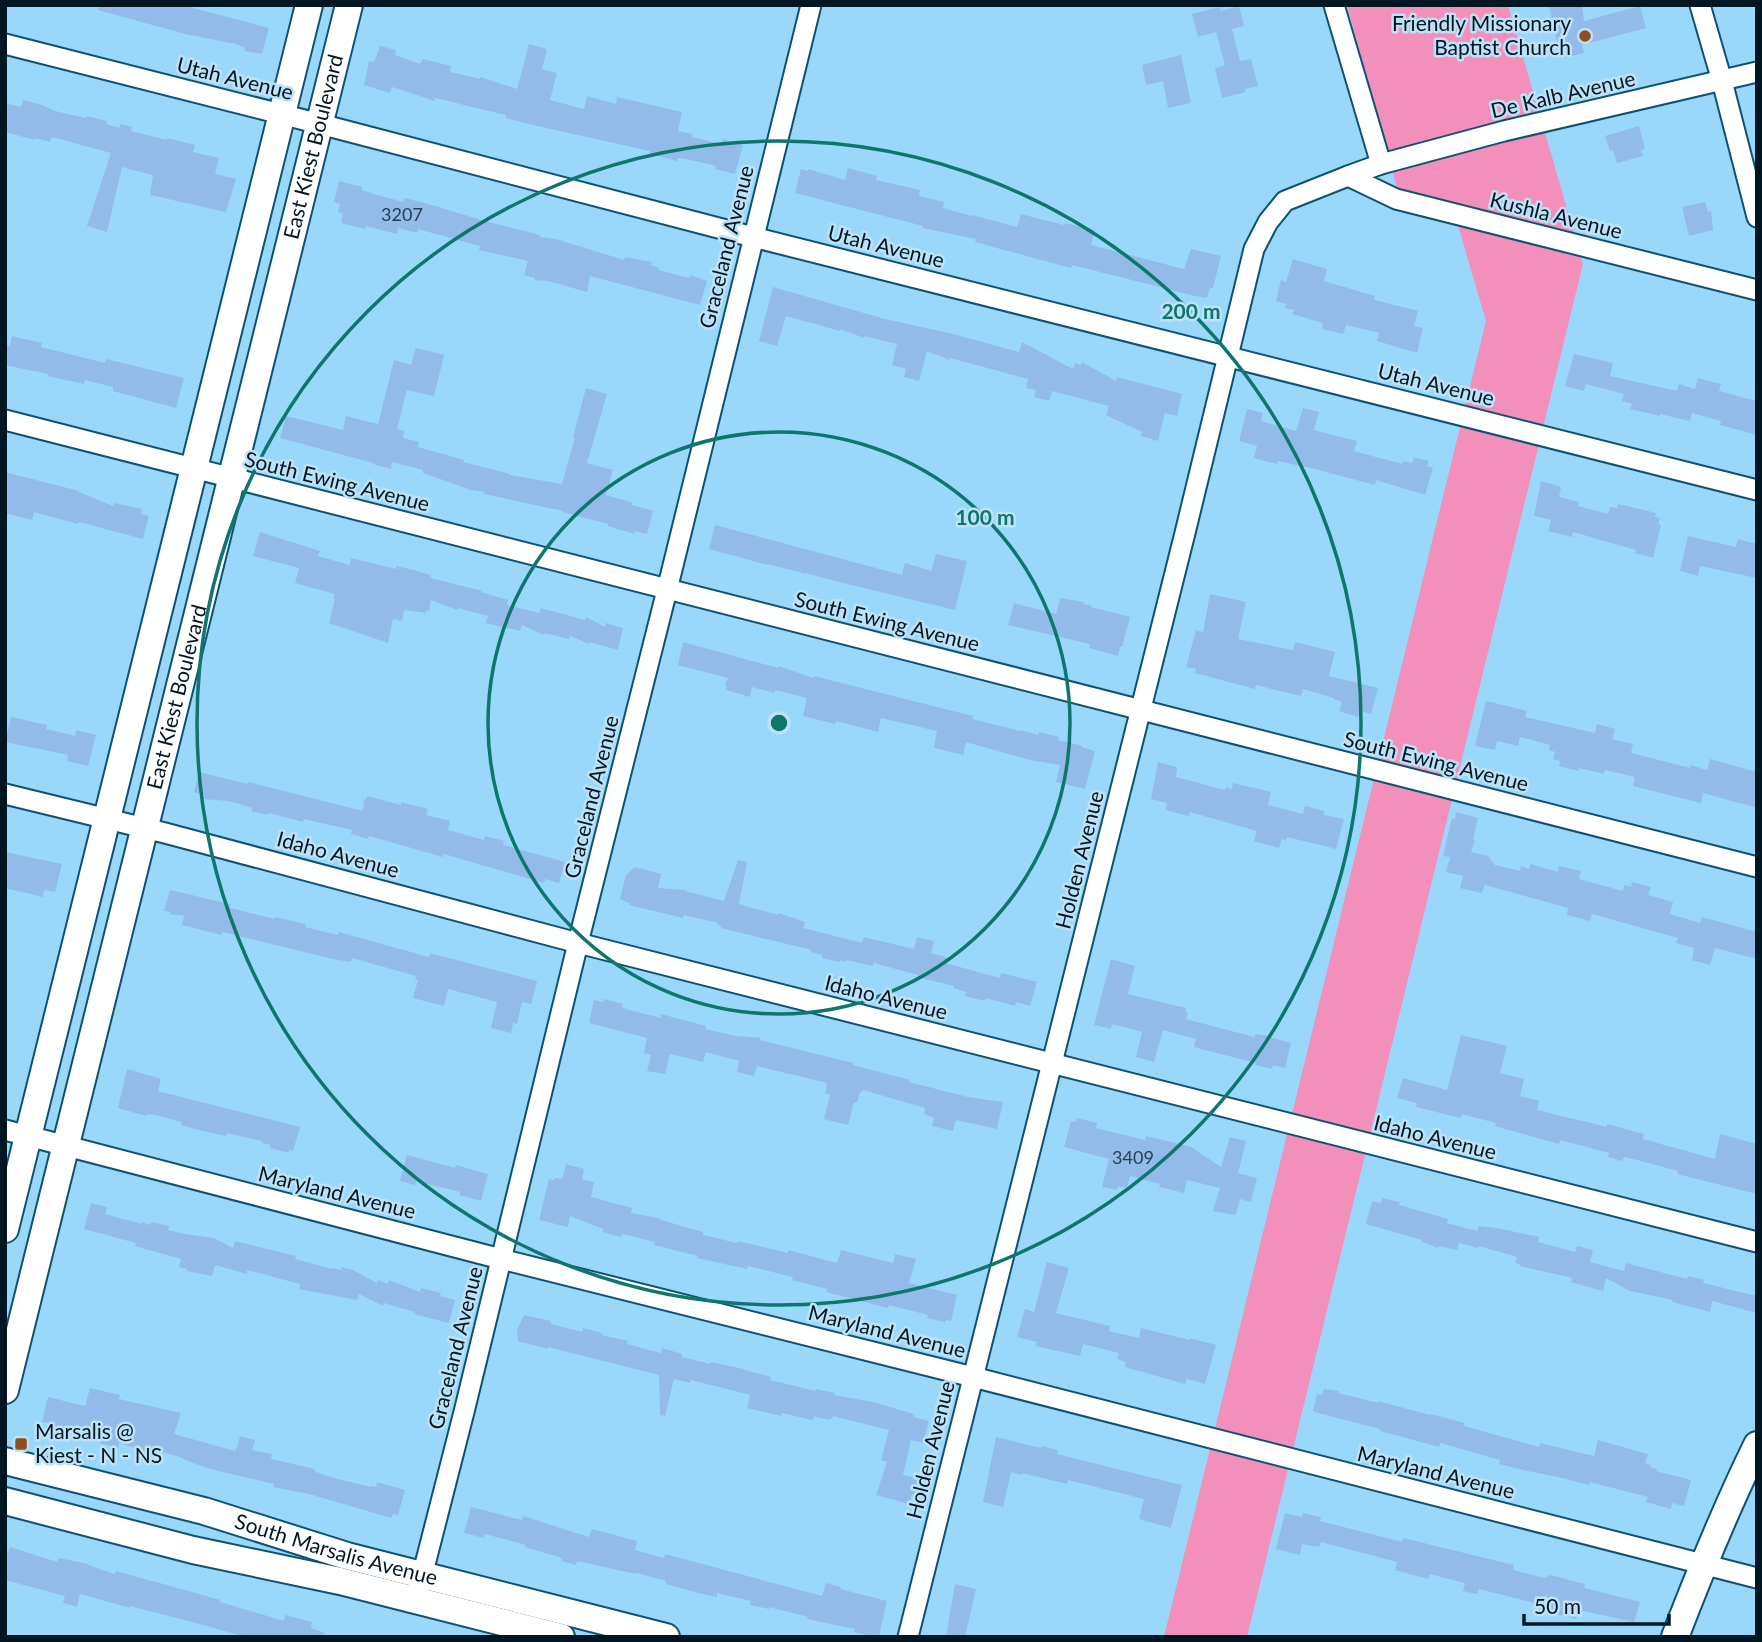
<svg xmlns="http://www.w3.org/2000/svg" width="1762" height="1642" font-family="Lato,sans-serif">
<style>
.green{fill:#f28fba}
.building{fill:#93bbea}
.lines{fill:none;stroke-linecap:round;stroke-linejoin:round}
.street-casing{stroke:#0d5270;stroke-width:23}
.secondary-casing{stroke:#0d5270;stroke-width:30}
.street{stroke:#fff;stroke-width:19}
.secondary{stroke:#fff;stroke-width:26}
.ring{fill:none;stroke:#0f766e;stroke-width:3.5}
.poi-dot{fill:#914f1e;stroke:#bde2f7;stroke-width:2.5}
.labels{text-anchor:middle;stroke-width:5;stroke-linejoin:round;paint-order:stroke}
.number-label{font-size:18px;fill:#253f55}
.poi-label{font-size:21px;fill:#001623;stroke:#bde2f7;text-anchor:end}
.street-label{font-size:21px;fill:#001623;stroke:#bde2f7}
.centre{fill:#0f766e;stroke:#bde2f7;stroke-width:3.5}
.ring-label{font-size:21px;text-anchor:middle;font-weight:bold;fill:#0f766e;stroke:#bde2f7;stroke-width:5;stroke-linejoin:round;paint-order:stroke}
</style>
<rect width="100%" height="100%" fill="#99d8fb"/>
<polygon class="green" points="1347,5 1508,5 1583,264 1247,1637 1164,1637 1486,321 1452,205 1398,191"/>
<g class="building">
<polygon points="99,5 182,5 269,28 262,54 244,51 245,48 236,44 185,34 98,10"/>
<polygon points="1549,5 1582,5 1584,21 1640,6 1646,28 1582,45 1584,53 1565,58 1562,45 1558,46"/>
<polygon points="1239,6 1244,26 1232,29 1240,61 1251,59 1258,86 1245,89 1246,92 1222,98 1215,68 1225,65 1216,32 1198,37 1192,14 1220,7 1221,11"/>
<polygon points="529,44 547,49 542,69 557,73 550,100 584,109 587,96 616,104 617,97 682,112 678,131 692,134 692,137 721,144 723,139 743,145 735,174 715,169 716,166 686,159 678,158 677,161 650,154 650,151 533,125 506,118 506,115 435,98 435,101 392,87 390,93 364,85 369,61 374,62 380,46 396,50 395,55 420,64 423,59 451,66 450,72 480,79 480,77 517,89"/>
<polygon points="1181,55 1191,103 1168,108 1163,81 1146,85 1142,65"/>
<polygon points="23,100 42,105 55,111 86,118 86,116 107,121 106,124 119,128 121,124 132,127 131,131 167,140 167,138 195,145 193,152 219,158 215,174 236,179 226,212 150,195 153,175 122,167 107,232 87,226 111,153 52,137 50,142 35,138 35,140 5,132 5,103 21,107"/>
<polygon points="1639,126 1645,149 1641,150 1643,156 1617,163 1613,150 1610,151 1605,136"/>
<polygon points="848,168 877,176 876,180 920,190 919,196 944,202 943,208 972,216 972,215 1017,227 1021,214 1064,225 1064,223 1069,224 1095,230 1091,245 1184,269 1191,249 1221,256 1213,288 1210,288 1207,298 1195,296 1072,265 1071,268 975,242 976,239 922,228 923,226 795,193 801,169 808,171 808,169 845,180"/>
<polygon points="339,181 362,187 362,190 374,194 403,202 404,198 425,203 481,220 540,235 540,237 556,239 624,260 625,257 652,262 651,265 659,268 658,270 690,278 690,275 707,281 700,305 590,276 587,292 548,281 535,280 535,278 524,275 528,261 479,250 480,246 418,229 417,233 398,228 397,234 366,226 365,229 341,223 343,214 338,212 340,204 334,202"/>
<polygon points="1705,202 1708,212 1711,211 1713,230 1689,236 1682,207"/>
<polygon points="1293,259 1327,269 1324,281 1375,296 1374,300 1418,311 1414,326 1423,328 1417,353 1377,341 1379,333 1346,325 1343,334 1322,329 1323,323 1292,314 1294,310 1285,308 1286,304 1276,301 1281,280 1286,282"/>
<polygon points="773,287 885,319 953,334 1019,352 1022,342 1073,369 1075,363 1081,365 1082,362 1116,381 1117,377 1182,394 1177,416 1165,413 1158,441 1141,436 1142,432 1106,415 1109,406 1052,391 1049,401 1034,397 1036,390 1026,388 1028,379 950,358 950,360 927,351 919,381 904,377 906,369 892,365 897,344 864,336 864,338 840,329 840,331 786,316 777,346 759,341"/>
<polygon points="12,336 42,343 41,347 105,363 106,359 184,378 176,408 113,391 113,387 85,380 84,384 48,376 48,374 5,365 5,345 10,346"/>
<polygon points="416,348 444,355 434,396 407,390 397,429 404,431 403,438 419,442 418,447 464,460 463,462 510,474 510,475 562,484 575,437 573,437 586,388 607,394 587,463 613,470 606,495 633,503 632,505 653,511 647,534 635,531 634,534 608,526 608,524 563,512 563,511 484,494 485,492 471,490 423,473 423,470 392,462 391,469 373,464 373,463 280,438 286,416 343,430 346,416 378,424 394,360 411,365"/>
<polygon points="1574,354 1613,363 1610,376 1677,391 1679,384 1695,389 1698,378 1721,384 1719,391 1757,401 1757,435 1720,425 1721,421 1692,413 1690,421 1660,414 1660,416 1630,409 1632,404 1622,401 1624,394 1586,384 1584,391 1565,386"/>
<polygon points="1303,408 1319,412 1314,430 1357,441 1354,451 1402,464 1403,461 1412,463 1414,457 1429,461 1427,466 1433,468 1425,495 1376,480 1375,485 1315,469 1278,461 1277,464 1254,458 1257,446 1239,441 1247,409 1263,413 1261,421 1296,431"/>
<polygon points="5,472 79,491 79,492 113,506 114,503 142,509 141,514 149,516 143,539 79,522 78,524 34,512 32,520 5,513"/>
<polygon points="1541,481 1561,487 1559,497 1579,502 1578,506 1608,514 1610,507 1617,508 1618,504 1656,513 1655,517 1660,518 1658,524 1661,525 1653,558 1635,553 1636,550 1573,532 1572,537 1548,531 1551,520 1534,516"/>
<polygon points="715,525 902,575 905,563 931,571 936,554 967,561 955,610 835,581 806,573 806,574 768,564 768,565 709,549"/>
<polygon points="260,532 320,551 318,556 350,565 351,558 396,569 396,566 414,570 431,575 430,578 482,591 481,592 508,600 507,605 539,613 541,608 585,620 586,617 605,627 605,623 623,628 618,650 589,642 589,644 570,636 569,639 545,633 544,635 522,625 520,631 486,623 488,616 458,608 457,610 431,600 429,611 426,610 426,613 404,610 402,621 393,619 388,643 329,623 335,599 333,599 335,594 295,583 299,568 253,556"/>
<polygon points="1688,536 1736,547 1738,539 1757,544 1757,578 1700,566 1698,576 1680,571"/>
<polygon points="1210,594 1246,602 1238,639 1293,650 1295,642 1335,652 1329,676 1378,688 1371,714 1360,711 1358,717 1339,711 1342,702 1334,699 1334,698 1303,689 1301,696 1256,685 1255,689 1195,673 1196,669 1186,667 1196,630 1203,632"/>
<polygon points="1060,598 1084,602 1083,604 1091,605 1091,607 1130,617 1122,647 1120,647 1118,656 1089,648 1090,644 1008,625 1014,603 1056,614"/>
<polygon points="683,642 778,668 778,666 814,678 814,676 973,716 972,719 1020,731 1020,730 1039,735 1039,732 1059,737 1058,740 1083,746 1082,747 1095,751 1085,789 1056,782 1060,765 1030,760 966,742 963,755 934,748 937,731 881,718 878,732 836,721 835,724 803,716 807,698 775,690 775,693 752,687 750,697 726,690 727,686 725,685 728,678 678,665"/>
<polygon points="1486,701 1527,711 1525,717 1595,733 1597,724 1615,729 1612,739 1633,744 1631,753 1690,768 1690,765 1707,770 1710,759 1757,772 1757,808 1703,793 1701,803 1633,786 1635,777 1605,770 1604,774 1579,768 1578,771 1559,766 1560,761 1553,759 1555,752 1549,750 1550,745 1520,737 1518,746 1497,741 1495,750 1475,746"/>
<polygon points="11,717 47,725 46,729 75,736 76,730 96,735 88,766 67,761 68,755 5,742"/>
<polygon points="1158,762 1177,767 1176,777 1225,790 1226,787 1232,789 1233,783 1271,792 1268,805 1303,814 1305,806 1324,811 1324,815 1344,819 1336,849 1287,837 1286,840 1282,839 1279,848 1254,841 1257,831 1190,812 1189,816 1166,810 1167,803 1151,799"/>
<polygon points="199,772 247,784 248,782 363,811 364,799 366,800 367,796 401,805 401,802 428,809 426,815 450,821 448,830 484,840 485,836 504,841 503,845 565,862 559,883 545,879 544,883 444,854 443,857 369,836 368,839 351,834 352,830 304,819 303,822 269,813 268,815 251,811 252,808 229,801 204,799 205,795 194,792"/>
<polygon points="1456,812 1478,818 1473,840 1475,840 1471,852 1488,856 1495,865 1520,871 1521,866 1529,869 1531,864 1558,872 1559,866 1581,871 1579,879 1623,891 1624,885 1631,887 1632,882 1651,887 1648,895 1673,902 1670,914 1700,923 1702,917 1757,932 1757,959 1715,948 1710,965 1692,960 1694,948 1676,943 1678,938 1592,914 1590,921 1567,915 1568,908 1485,885 1482,893 1460,888 1463,876 1446,872 1450,857 1443,856 1452,818 1455,819"/>
<polygon points="5,852 62,864 55,892 44,890 43,897 5,888"/>
<polygon points="738,860 747,862 739,904 778,915 778,913 805,922 803,928 862,943 864,937 914,949 917,937 934,941 931,953 946,957 945,963 1000,978 1001,973 1037,982 1030,1006 1016,1002 1015,1006 986,998 985,1001 965,996 966,992 953,988 954,986 917,977 918,975 874,963 873,966 846,960 845,962 840,960 839,962 822,958 822,955 811,952 812,950 721,928 721,926 718,925 718,923 684,915 683,918 629,905 629,903 620,899 626,875 635,867 661,874 658,888 686,890 685,891 724,901"/>
<polygon points="170,890 230,904 230,908 274,919 275,917 306,924 305,927 338,935 339,932 429,957 430,953 537,981 531,1004 522,1002 517,1024 513,1023 511,1033 491,1028 497,1002 448,989 444,1006 413,998 418,980 415,979 416,976 352,958 351,962 333,959 222,932 222,935 182,925 184,916 170,914 171,912 164,911"/>
<polygon points="1111,959 1135,966 1128,994 1186,1008 1185,1011 1188,1012 1186,1019 1254,1037 1255,1034 1269,1036 1269,1037 1291,1043 1285,1068 1273,1065 1272,1069 1255,1065 1256,1063 1194,1047 1196,1039 1163,1030 1154,1062 1136,1057 1142,1032 1112,1024 1111,1029 1094,1025"/>
<polygon points="604,999 623,1004 622,1007 626,1009 661,1018 661,1014 706,1026 705,1029 740,1037 740,1036 761,1038 760,1040 853,1063 853,1065 910,1080 909,1082 968,1097 1003,1102 997,1129 956,1120 953,1131 932,1126 934,1118 924,1114 925,1108 863,1090 862,1092 860,1092 857,1103 854,1102 848,1125 824,1119 830,1095 825,1093 827,1083 757,1066 754,1076 737,1072 739,1061 706,1052 703,1062 670,1054 665,1074 647,1071 651,1055 644,1053 647,1038 589,1023 594,1000 603,1002"/>
<polygon points="1461,1035 1507,1046 1500,1073 1524,1079 1520,1096 1539,1101 1537,1110 1607,1127 1607,1124 1644,1134 1643,1139 1715,1159 1720,1134 1757,1144 1757,1194 1677,1174 1678,1171 1637,1160 1624,1157 1622,1161 1608,1157 1609,1153 1560,1140 1559,1144 1495,1126 1496,1123 1462,1114 1461,1118 1416,1107 1417,1103 1397,1098 1403,1078 1447,1090"/>
<polygon points="127,1069 161,1079 158,1091 300,1127 293,1151 289,1150 289,1153 270,1148 271,1145 262,1143 262,1141 227,1133 226,1136 199,1130 181,1125 182,1122 151,1114 151,1115 147,1114 146,1116 118,1108"/>
<polygon points="1077,1118 1097,1123 1096,1128 1145,1140 1146,1136 1191,1147 1221,1167 1230,1137 1246,1141 1238,1173 1257,1178 1251,1202 1240,1199 1236,1215 1213,1211 1220,1188 1187,1180 1184,1193 1159,1187 1160,1184 1130,1176 1127,1188 1118,1186 1117,1190 1102,1187 1109,1159 1064,1147 1071,1121 1076,1122"/>
<polygon points="407,1155 455,1168 456,1165 488,1174 481,1201 459,1195 460,1192 416,1181 415,1185 400,1181"/>
<polygon points="566,1164 584,1169 582,1179 594,1182 591,1197 632,1208 631,1213 659,1218 659,1219 678,1225 703,1232 703,1235 737,1243 738,1241 788,1253 788,1250 837,1263 841,1250 893,1263 895,1254 916,1259 909,1283 957,1295 951,1321 946,1320 945,1322 927,1318 928,1315 889,1305 888,1308 826,1292 827,1289 792,1280 793,1277 748,1266 747,1269 697,1258 698,1256 654,1245 655,1242 622,1234 621,1237 603,1232 603,1229 570,1216 568,1227 539,1220 549,1179 554,1180 555,1178 562,1179"/>
<polygon points="1382,1198 1400,1202 1399,1205 1448,1219 1447,1223 1477,1231 1479,1226 1497,1228 1539,1237 1538,1242 1575,1252 1577,1246 1593,1250 1590,1262 1624,1271 1626,1263 1687,1279 1688,1276 1704,1280 1703,1283 1757,1296 1757,1313 1712,1301 1710,1312 1672,1302 1673,1300 1630,1291 1606,1278 1603,1291 1571,1282 1572,1278 1520,1266 1520,1264 1515,1263 1517,1257 1479,1246 1478,1248 1459,1243 1457,1250 1439,1246 1438,1248 1422,1242 1422,1240 1366,1224 1372,1201 1381,1203"/>
<polygon points="91,1203 107,1207 105,1214 141,1224 141,1222 150,1225 151,1222 169,1226 168,1230 185,1234 214,1238 233,1248 235,1241 296,1256 295,1259 332,1269 332,1268 341,1270 342,1267 353,1270 377,1283 378,1280 388,1284 389,1280 420,1292 421,1288 441,1293 440,1296 455,1300 449,1323 414,1314 415,1312 384,1303 383,1306 359,1294 357,1300 299,1289 300,1284 247,1270 247,1274 215,1265 212,1276 187,1271 187,1269 179,1267 181,1259 135,1246 136,1243 84,1229"/>
<polygon points="1047,1262 1069,1268 1056,1313 1110,1326 1109,1331 1139,1338 1141,1328 1190,1340 1190,1338 1216,1345 1205,1384 1187,1379 1185,1384 1125,1367 1126,1362 1117,1359 1119,1353 1083,1344 1080,1356 1036,1346 1037,1342 1017,1337 1025,1309 1034,1312"/>
<polygon points="524,1315 551,1321 551,1324 582,1332 583,1328 602,1333 601,1335 628,1341 627,1344 661,1353 662,1348 682,1354 682,1357 710,1364 711,1362 739,1368 771,1377 770,1380 815,1391 816,1389 835,1393 834,1395 873,1402 914,1414 913,1417 929,1421 923,1443 911,1440 903,1475 925,1480 920,1497 912,1494 909,1504 876,1495 887,1462 881,1460 889,1430 833,1416 832,1419 830,1418 829,1420 814,1416 813,1420 782,1413 782,1416 747,1408 750,1395 691,1380 690,1383 674,1379 665,1416 660,1415 659,1375 548,1347 548,1349 518,1341 517,1330"/>
<polygon points="90,1388 120,1395 119,1399 181,1413 174,1434 235,1451 236,1447 237,1448 240,1436 255,1440 252,1450 272,1454 271,1459 315,1469 314,1471 330,1477 370,1487 371,1486 376,1487 377,1482 405,1490 398,1515 393,1514 391,1518 309,1494 273,1487 274,1484 210,1469 183,1459 183,1458 149,1448 148,1452 119,1443 118,1448 100,1443 101,1439 52,1428 53,1424 42,1422 48,1397 85,1406"/>
<polygon points="1324,1389 1339,1391 1338,1393 1378,1403 1378,1401 1430,1415 1431,1414 1465,1423 1464,1426 1539,1447 1540,1443 1594,1456 1598,1440 1648,1454 1645,1463 1651,1465 1650,1467 1657,1469 1656,1471 1691,1480 1684,1506 1672,1503 1671,1509 1646,1502 1648,1497 1590,1482 1589,1485 1558,1477 1518,1469 1499,1464 1500,1460 1440,1443 1439,1447 1380,1431 1380,1429 1318,1413 1313,1411 1317,1394 1322,1395"/>
<polygon points="996,1437 1041,1448 1041,1446 1058,1450 1057,1454 1182,1485 1171,1528 1139,1519 1144,1499 1068,1480 1067,1484 1022,1473 1022,1475 1011,1472 1003,1507 983,1502"/>
<polygon points="471,1507 522,1520 523,1516 589,1537 592,1529 637,1541 635,1550 664,1558 665,1554 822,1596 826,1583 841,1587 840,1589 887,1601 879,1636 873,1634 873,1637 854,1632 855,1629 807,1619 808,1617 770,1607 769,1609 750,1605 751,1601 717,1593 717,1597 702,1594 666,1584 666,1581 637,1573 636,1574 577,1561 576,1565 561,1561 562,1558 525,1547 526,1545 485,1534 484,1538 464,1533"/>
<polygon points="1285,1513 1302,1517 1303,1513 1321,1517 1320,1521 1402,1542 1403,1538 1514,1565 1513,1570 1544,1578 1551,1575 1585,1584 1584,1588 1640,1602 1634,1622 1579,1610 1576,1619 1541,1610 1542,1605 1479,1589 1477,1594 1463,1591 1465,1583 1430,1574 1428,1579 1395,1570 1397,1562 1321,1542 1319,1547 1302,1544 1300,1555 1276,1549"/>
<polygon points="10,1547 57,1562 59,1558 88,1564 88,1565 115,1574 116,1571 203,1595 220,1600 220,1602 284,1621 285,1615 312,1622 311,1628 325,1633 324,1637 239,1637 239,1635 192,1622 130,1606 130,1608 80,1594 77,1607 63,1603 65,1596 5,1580 5,1552 8,1552"/>
<polygon points="955,1584 976,1589 965,1637 946,1637"/>
</g>
<g class="lines">
<defs>
<g id="street">
<polyline points="1334,5 1381,164"/>
<polyline points="1700,5 1722,81 1757,217"/>
<polyline points="5,44 320,124 753,237 1757,490"/>
<polyline points="1348,176 1396,199 1757,290"/>
<polyline points="5,420 1757,867"/>
<polyline points="5,794 165,833 578,943 1757,1242"/>
<polyline points="5,1130 501,1259 973,1377 1757,1578"/>
<polyline points="419,1588 464,1412 578,943 667,590 811,5"/>
<polyline points="908,1637 1185,533 1254,249 1268,222 1285,201 1348,176 1381,164 1504,131 1757,72"/>
</g>
<g id="secondary">
<polyline points="5,1229 309,5"/>
<path id="s1" d="M5,1390L349,5"/>
<path id="s2" d="M5,1461L204,1511L347,1556L666,1637"/>
<polyline points="5,1501 193,1550 340,1581 561,1637"/>
<path d="M1675,1637C1700,1572 1726,1508 1757,1445"/>
</g>
</defs>
<use href="#street" class="street-casing"/>
<use href="#secondary" class="secondary-casing"/>
<use href="#street" class="street"/>
<use href="#secondary" class="secondary"/>
</g>
<g class="ring">
<circle cx="779" cy="723" r="291"/>
<circle cx="779" cy="723" r="582"/>
</g>
<g class="poi-dot">
<circle cx="1585" cy="36" r="7"/>
<rect x="14" y="1437" width="14" height="14" rx="3.5"/>
</g>
<g class="labels">
<g class="number-label">
<text x="402" y="221">3207</text>
<text x="1133" y="1164">3409</text>
</g>
<g class="poi-label">
<text x="1571" y="31">Friendly Missionary<tspan x="1571" dy="24">Baptist Church</tspan></text>
<text x="35" y="1439" text-anchor="start">Marsalis @<tspan x="35" dy="24">Kiest - N - NS</tspan></text>
</g>
<g class="street-label">
<text transform="translate(235 79) rotate(14)" y="7">Utah Avenue</text>
<text transform="translate(1563 95) rotate(-13)" y="7">De Kalb Avenue</text>
<text dy="7" stroke="none"><textPath href="#s1" startOffset="1281">East Kiest Boulevard</textPath></text>
<text transform="translate(1556 216) rotate(14)" y="7">Kushla Avenue</text>
<text transform="translate(727 247) rotate(-76)" y="7">Graceland Avenue</text>
<text transform="translate(886 247) rotate(14)" y="7">Utah Avenue</text>
<text transform="translate(1436 385) rotate(14)" y="7">Utah Avenue</text>
<text transform="translate(337 482) rotate(14)" y="7">South Ewing Avenue</text>
<text transform="translate(887 622) rotate(14)" y="7">South Ewing Avenue</text>
<text dy="7" stroke="none"><textPath href="#s1" startOffset="714">East Kiest Boulevard</textPath></text>
<text transform="translate(1436 762) rotate(14)" y="7">South Ewing Avenue</text>
<text transform="translate(592 797) rotate(-76)" y="7">Graceland Avenue</text>
<text transform="translate(338 855) rotate(15)" y="7">Idaho Avenue</text>
<text transform="translate(1080 860) rotate(-76)" y="7">Holden Avenue</text>
<text transform="translate(886 998) rotate(14)" y="7">Idaho Avenue</text>
<text transform="translate(1435 1138) rotate(14)" y="7">Idaho Avenue</text>
<text transform="translate(337 1193) rotate(14)" y="7">Maryland Avenue</text>
<text transform="translate(887 1332) rotate(14)" y="7">Maryland Avenue</text>
<text transform="translate(456 1348) rotate(-76)" y="7">Graceland Avenue</text>
<text transform="translate(931 1450) rotate(-76)" y="7">Holden Avenue</text>
<text transform="translate(1436 1473) rotate(14)" y="7">Maryland Avenue</text>
<text dy="7" stroke="none"><textPath href="#s2" startOffset="343">South Marsalis Avenue</textPath></text>
</g>
</g>
<circle cx="779" cy="723" r="10" class="centre"/>
<g class="ring-label">
<text x="1191" y="319">200 m</text>
<text x="985" y="525">100 m</text>
</g>
<rect width="1762" height="1642" fill="none" stroke="#001623" stroke-width="14"/>
<path d="M1524 1614v10h145v-10" fill="none" stroke="#001623" stroke-width="3.5"/>
<text x="1534" y="1614" font-size="21" fill="#001623" stroke="#bde2f7" stroke-width="5" paint-order="stroke">50 m</text>
</svg>
